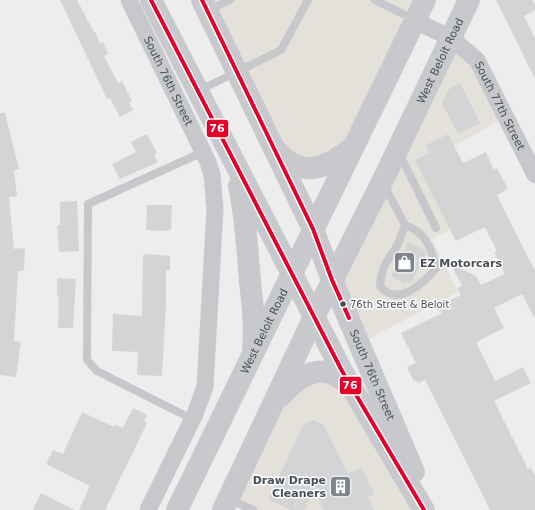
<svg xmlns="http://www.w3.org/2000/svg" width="535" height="510" font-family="'DejaVu Sans',sans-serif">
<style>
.commercial{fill:#e3e1da}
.building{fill:#d3d4d6}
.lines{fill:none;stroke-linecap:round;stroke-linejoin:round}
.service{stroke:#c7c8cb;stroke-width:8}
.minor{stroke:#c7c8cb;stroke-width:17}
.secondary{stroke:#c8c9cc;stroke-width:22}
.bus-1-casing{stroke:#fff;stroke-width:7}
.bus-1{stroke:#e4002b;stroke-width:4}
.bus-dot{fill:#464e57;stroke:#fff;stroke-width:1.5}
.labels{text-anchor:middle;stroke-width:3;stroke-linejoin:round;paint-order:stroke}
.bus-label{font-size:10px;fill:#464e57;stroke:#fff;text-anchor:start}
.street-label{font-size:11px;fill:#464e57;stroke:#fff}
.poi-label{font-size:11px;font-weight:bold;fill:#464e57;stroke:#fff;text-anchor:start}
.line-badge{stroke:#fff;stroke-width:1.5}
.badge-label{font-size:11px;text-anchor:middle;font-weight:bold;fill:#fff}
</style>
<rect width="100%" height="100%" fill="#ededed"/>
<g class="commercial">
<polygon points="202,0 425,0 352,148 291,165"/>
<polygon points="451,38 477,60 506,117 452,147 486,212 432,239 458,292 360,343 332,280"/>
<polygon points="292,365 342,371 424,510 257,510 228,498"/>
</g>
<g class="building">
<polygon points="60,0 77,0 94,32 95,32 100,43 103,42 108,54 104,56 118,83 122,81 132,101 129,103 133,110 120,117 110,98 107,99"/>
<polygon points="496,0 532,0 535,5 535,10 524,16 535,39 535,79"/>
<polygon points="460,83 480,123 458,134 442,103 449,89"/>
<polygon points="0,113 5,113 19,169 14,170 17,196 9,197 14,249 25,248 24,271 18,271 14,341 21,342 16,377 0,375"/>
<polygon points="147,134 157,153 154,155 158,162 120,179 112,164 136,152 131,142"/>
<polygon points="448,134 463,163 486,152 494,170 497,168 508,189 497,195 535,271 535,319 522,294 494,308 504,328 476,342 495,381 523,367 531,383 494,401 528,469 531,468 535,476 535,510 490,510 425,380 418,383 416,380 414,381 407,367 416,363 401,333 442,313 438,306 461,295 457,288 462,286 450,263 476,276 481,285 505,274 494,252 497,251 485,227 456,241 415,160 429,153 426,145"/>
<polygon points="77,201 79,251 59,252 57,225 60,225 60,202"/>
<polygon points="147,205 172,205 171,230 167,230 167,231 146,230"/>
<polygon points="408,242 424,250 426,254 411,283 406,281 404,284 391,276"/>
<polygon points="145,254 170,256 170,270 166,270 166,303 162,376 137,375 138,352 112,351 113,314 142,316 143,256"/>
<polygon points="57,278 76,279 73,328 58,328 59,297 57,297"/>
<polygon points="133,408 147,415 144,421 147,423 105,510 79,510 90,486 46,464 53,450 63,454 82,412 114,427 115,425 123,428"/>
<polygon points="312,420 323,424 348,474 361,467 374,494 368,497 374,510 324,510 314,489 304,510 291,510 268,499 304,424"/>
<polygon points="41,493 75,510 33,510"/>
</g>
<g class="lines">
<g class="service">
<polyline points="375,0 415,20"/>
<polyline points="209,10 230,0"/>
<polyline points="198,91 281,50 308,0"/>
<polyline points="399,153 436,228"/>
<path d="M384,185L405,225C402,232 400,240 397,246C387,262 382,265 380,286C398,308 424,283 437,267C428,245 428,234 405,225"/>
<polyline points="192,419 97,371 87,360 88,204 203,152"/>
<polyline points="229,499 253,510"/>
</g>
<g class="minor">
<path id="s1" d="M129,0L208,162L212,175L215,209L205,387L195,414L148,510"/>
<path id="s2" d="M415,21L451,38L477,60L535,175"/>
</g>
<g class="secondary">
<polyline points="151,0 342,371 424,510"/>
<path id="s3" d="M202,0L313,229L332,280L414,472"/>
<path d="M277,151C302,180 326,168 352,148"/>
<path d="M239,186C246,217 247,249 250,281C252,303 256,325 253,346"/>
<path d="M281,396C292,383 309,369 327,372C335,373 342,380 349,384"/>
<path id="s4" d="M177,510L425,0"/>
<path id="s5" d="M223,510L314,317L382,182L469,0"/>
</g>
<defs>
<g id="bus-1">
<polyline points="151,0 342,371 424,510"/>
<polyline points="202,0 313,229 332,280 349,318"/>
</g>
</defs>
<use href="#bus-1" class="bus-1-casing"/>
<use href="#bus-1" class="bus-1"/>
</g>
<defs>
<symbol id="shop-square" viewBox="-11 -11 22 22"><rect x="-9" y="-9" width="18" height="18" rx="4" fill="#80868c" stroke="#fff"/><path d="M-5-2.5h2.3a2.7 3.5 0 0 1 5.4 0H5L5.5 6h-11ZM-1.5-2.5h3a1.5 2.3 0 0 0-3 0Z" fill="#fff"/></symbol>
<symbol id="building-square" viewBox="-11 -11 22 22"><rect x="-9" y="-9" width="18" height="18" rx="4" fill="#80868c" stroke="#fff"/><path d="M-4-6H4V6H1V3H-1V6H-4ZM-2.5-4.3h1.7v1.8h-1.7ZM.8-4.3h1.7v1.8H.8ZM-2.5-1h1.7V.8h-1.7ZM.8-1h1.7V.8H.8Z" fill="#fff"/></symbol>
</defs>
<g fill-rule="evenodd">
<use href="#shop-square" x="392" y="250" width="25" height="25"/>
<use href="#building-square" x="328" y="474" width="25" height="25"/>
</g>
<circle class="bus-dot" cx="343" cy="304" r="3.5"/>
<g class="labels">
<g class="bus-label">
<text x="350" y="308">76th Street &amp; Beloit</text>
</g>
<g class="street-label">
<text dy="4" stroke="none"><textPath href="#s5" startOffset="499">West Beloit Road</textPath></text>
<text dy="4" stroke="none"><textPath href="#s1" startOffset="90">South 76th Street</textPath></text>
<text dy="4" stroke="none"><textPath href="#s2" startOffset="125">South 77th Street</textPath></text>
<text dy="4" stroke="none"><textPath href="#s4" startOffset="199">West Beloit Road</textPath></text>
<text dy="4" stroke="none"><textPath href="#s3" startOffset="412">South 76th Street</textPath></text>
</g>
<g class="poi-label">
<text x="420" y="267">EZ Motorcars</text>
<text x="326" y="484" text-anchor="end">Draw Drape<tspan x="326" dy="13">Cleaners</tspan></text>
</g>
</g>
<g class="line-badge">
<rect x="206" y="119" width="23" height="19" rx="4" fill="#e4002b"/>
<rect x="339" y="376" width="23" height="19" rx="4" fill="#e4002b"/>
</g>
<g class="badge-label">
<text x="217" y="132">76</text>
<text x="350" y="389">76</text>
</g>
</svg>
